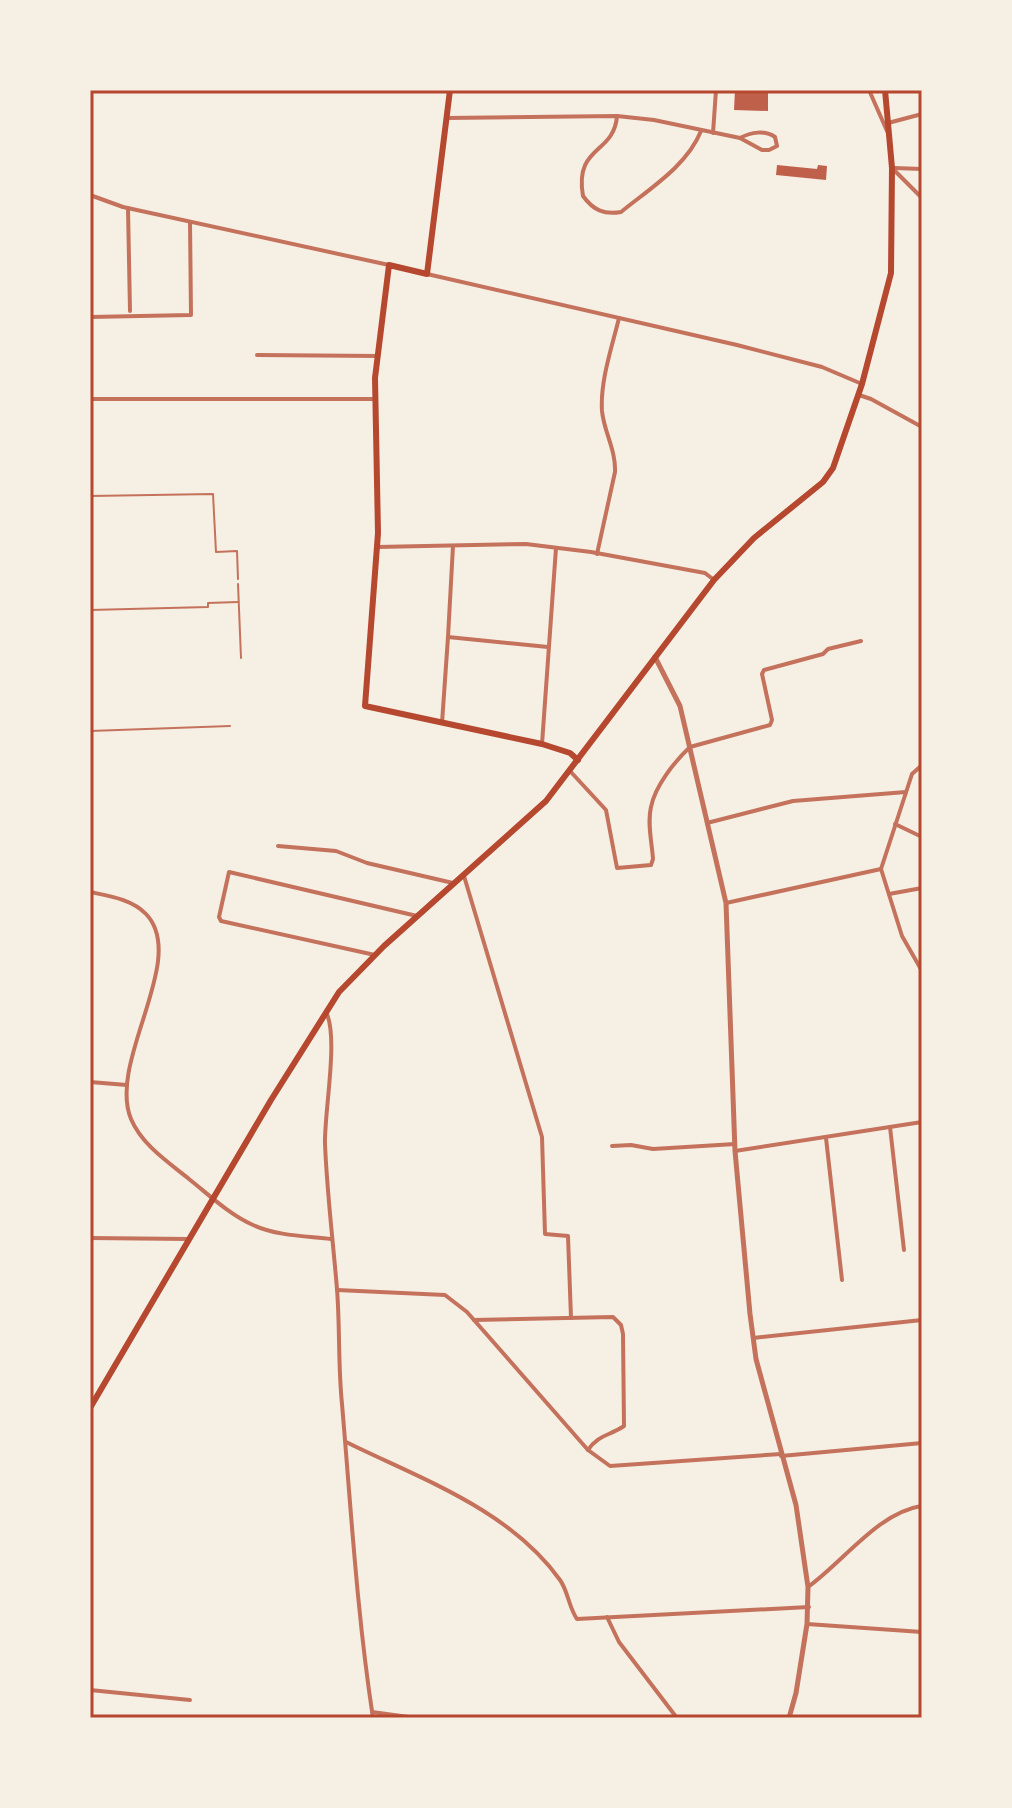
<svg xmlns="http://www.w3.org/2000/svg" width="1012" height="1808" font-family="'Golos Text',sans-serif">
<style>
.building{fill:#bf614a}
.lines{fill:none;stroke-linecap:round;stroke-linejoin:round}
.service{stroke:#c5725c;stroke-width:2}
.minor{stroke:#c5725c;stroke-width:4}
.tertiary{stroke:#c5725c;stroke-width:5}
.secondary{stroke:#b5482f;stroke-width:6}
.neatline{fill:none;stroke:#b5482f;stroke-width:3}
</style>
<rect width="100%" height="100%" fill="#f6efe4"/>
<g class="building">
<polygon points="735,90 768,90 768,111 734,110"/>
<polygon points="777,165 817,169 818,165 827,166 826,180 776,175"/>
</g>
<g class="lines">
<g class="service">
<polyline points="90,496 213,494 216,552 237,551 238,579"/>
<polyline points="238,584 241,658"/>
<polyline points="90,610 208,607 208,603 238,602"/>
<polyline points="90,731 230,726"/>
</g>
<g class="minor">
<polyline points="869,90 887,131"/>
<path d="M617,116C614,155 574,145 583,196C593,210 604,215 621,212C649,189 687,166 701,131"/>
<path d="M447,118L617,116L654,120L740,138L762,150H769L777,146L775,137C765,130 751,132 740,138"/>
<polyline points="888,123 922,114"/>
<polyline points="713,133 716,90"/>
<polyline points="894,168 922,169"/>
<polyline points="894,170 922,198"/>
<polyline points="90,195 123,207 389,265"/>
<polyline points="128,208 130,311"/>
<polyline points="427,274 737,345 822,367 862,384"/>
<polyline points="90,317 191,315 190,222"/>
<polyline points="257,355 378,356"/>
<polyline points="859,395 871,399 922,427"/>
<polyline points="90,399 375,399"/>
<polyline points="453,546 448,637 548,647"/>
<polyline points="377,547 526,544 591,552 705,573 714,580"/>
<path d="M597,554L615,472C616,450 604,432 602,411C600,381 612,347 619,318"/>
<polyline points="442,723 448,637"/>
<polyline points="542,744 556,548"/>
<polyline points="922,765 912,774 881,869 902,936 922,971"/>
<path d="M570,771L606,810L617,868L651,865L653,859C652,843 647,823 651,807C655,786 675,761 690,747L770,725L772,720L762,674L764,670L823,654L828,649L861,641"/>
<polyline points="707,823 793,801 906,792"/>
<polyline points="895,824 922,837"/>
<polyline points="278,846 336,851 367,863 453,883"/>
<polyline points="464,876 542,1137 545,1234 568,1236 571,1318"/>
<path d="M90,892C109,896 132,899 146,914C189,959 107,1061 131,1119C142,1145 168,1162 189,1179C209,1195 230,1215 253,1225C277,1236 306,1236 331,1239"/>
<polyline points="889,894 922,888"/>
<polyline points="726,903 881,869"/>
<polyline points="375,955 221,921 219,917 229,872 417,916"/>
<path d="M326,1012C339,1037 324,1113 325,1144C327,1193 333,1241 337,1289C340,1327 338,1366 342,1404C351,1509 357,1614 373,1718"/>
<polyline points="90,1082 127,1085"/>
<polyline points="890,1127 904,1250"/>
<polyline points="826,1138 842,1280"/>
<polyline points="612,1146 631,1145 653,1149 735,1144"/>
<polyline points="735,1151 922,1122"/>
<polyline points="90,1238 188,1239"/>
<polyline points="337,1290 445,1295 467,1312 588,1450 610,1466 781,1454"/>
<path d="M474,1320L613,1317L621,1325L623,1334L624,1426C609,1436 598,1435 588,1450"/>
<polyline points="753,1338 922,1320"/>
<path d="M346,1442C421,1479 509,1509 560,1580C568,1591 569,1608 577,1619L809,1607"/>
<polyline points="781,1456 922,1443"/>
<path d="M808,1587C844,1561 878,1513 921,1506"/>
<polyline points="607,1617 619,1642 677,1718"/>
<polyline points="807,1624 922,1632"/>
<polyline points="90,1690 190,1700"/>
<polyline points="372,1712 416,1718"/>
</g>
<polyline class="tertiary" points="655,657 680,706 726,903 735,1151 750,1314 756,1359 796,1505 808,1587 807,1624 796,1693 789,1718"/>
<g class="secondary">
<polyline points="450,90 427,274 389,265 375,378 378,533 365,706 542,744 570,753 578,760"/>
<polyline points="90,1408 271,1100 339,992 384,946 546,801 714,580 754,538 823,482 833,468 862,384 891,273 892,168 885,90"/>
</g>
</g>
<rect width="1012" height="1808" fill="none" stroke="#f6efe4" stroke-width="184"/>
<rect x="92" y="92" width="828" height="1624" class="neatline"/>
</svg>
